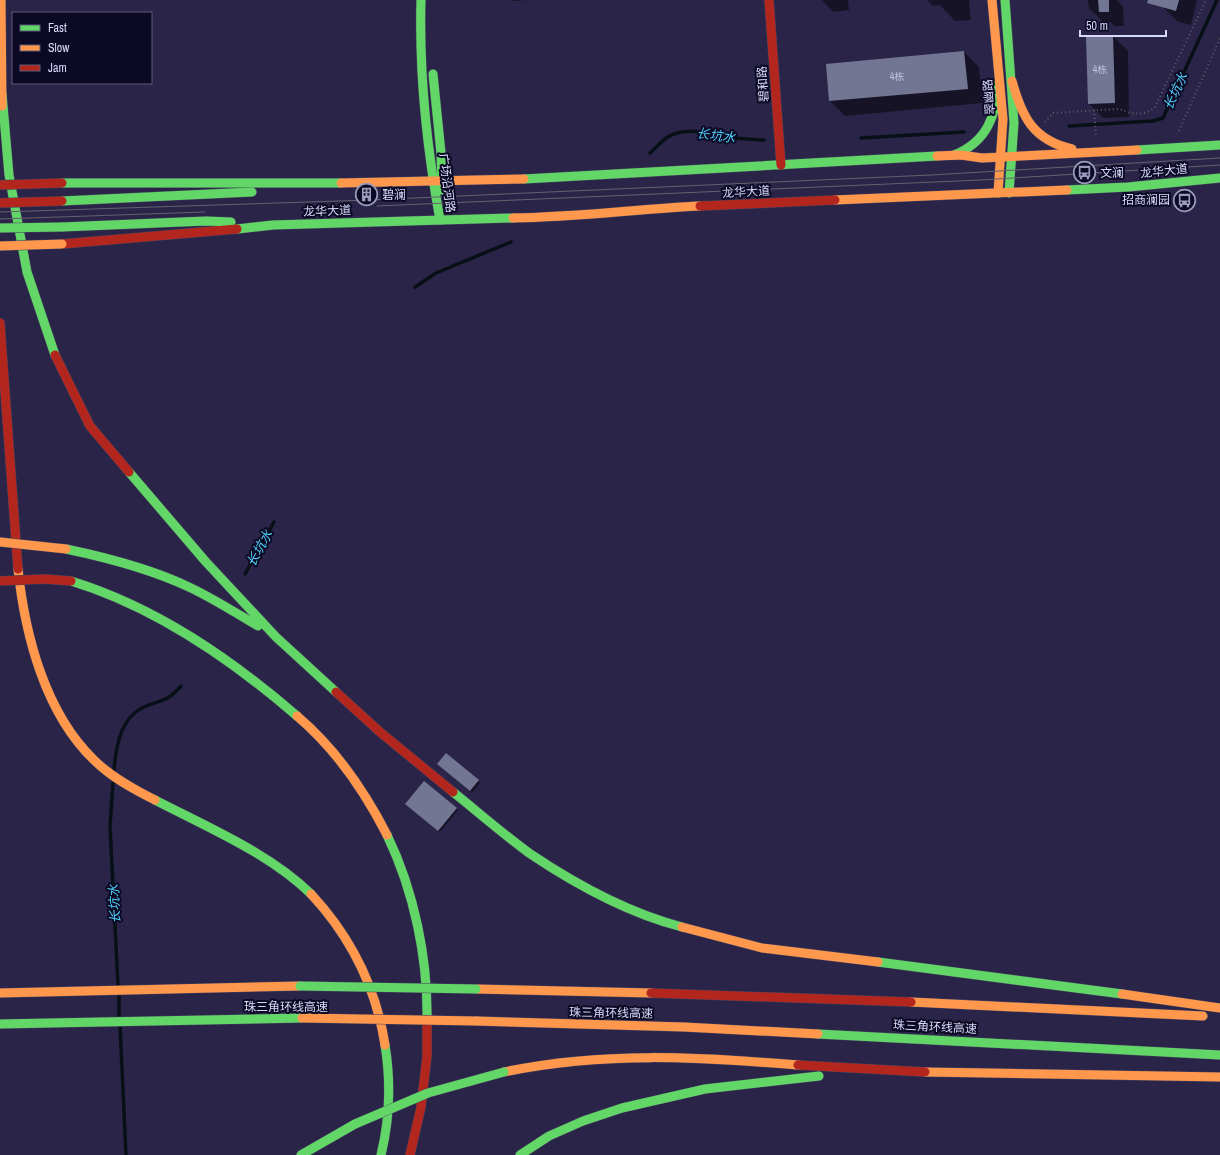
<svg xmlns="http://www.w3.org/2000/svg" width="1220" height="1155" font-family="'Archivo Narrow','Noto Sans SC',sans-serif">
<style>
.shadow{fill:#0007}
.lines{fill:none;stroke-linecap:round;stroke-linejoin:round}
.stream{stroke:#071017;stroke-width:3.5}
.building{fill:#727693}
.fast-casing{stroke:#44415e;stroke-width:10}
.slow-casing{stroke:#44415e;stroke-width:10}
.jam-casing{stroke:#44415e;stroke-width:10}
.path{stroke:#5d5c64;stroke-width:2;stroke-dasharray:1 3;stroke-linecap:butt}
.fast{stroke:#63d668;stroke-width:9}
.slow{stroke:#ff974d;stroke-width:9}
.jam{stroke:#b3261e;stroke-width:9}
.tram{stroke:#64616f;stroke-width:1}
.fast-bridge-casing{stroke:#44415e;stroke-width:10;stroke-linecap:butt}
.slow-bridge-casing{stroke:#44415e;stroke-width:10;stroke-linecap:butt}
.jam-bridge-casing{stroke:#44415e;stroke-width:10;stroke-linecap:butt}
.fast-bridge{stroke:#63d668;stroke-width:9}
.slow-bridge{stroke:#ff974d;stroke-width:9}
.jam-bridge{stroke:#b3261e;stroke-width:9}
.labels{text-anchor:middle;stroke-width:4;stroke-linejoin:round;paint-order:stroke}
.number-label{font-size:10px;fill:#bec1e0}
.street-label{font-size:12px;fill:#d7daf9;stroke:#0b0924}
.poi-label{font-size:12px;fill:#d7daf9;stroke:#0b0924;text-anchor:start}
.water-label{font-size:13px;font-style:italic;fill:#50d3fb;stroke:#0b0924}
</style>
<rect width="100%" height="100%" fill="#2a2548"/>
<g class="shadow">
<polygon points="512,0 527,0 513,1"/>
<polygon points="822,0 848,0 849,10 833,12"/>
<polygon points="927,0 969,0 971,20 955,21 940,5 933,6"/>
<polygon points="1088,0 1117,0 1123,7 1124,26 1114,26 1111,22 1104,23 1089,8"/>
<polygon points="1165,0 1197,0 1191,25 1178,22 1163,7"/>
<polygon points="1113,36 1128,51 1129,117 1103,118 1088,103"/>
<polygon points="964,52 979,67 982,103 845,116 830,101 827,65"/>
<polygon points="446,755 480,783 472,793 440,766"/>
<polygon points="408,805 456,808 458,810 440,832"/>
</g>
<g class="lines">
<g class="stream">
<polyline points="1069,126 1153,121 1163,118 1217,0"/>
<polyline points="861,138 964,132"/>
<path d="M650,153C658,146 664,137 674,134C692,127 709,135 726,137C739,139 751,139 764,140"/>
<polyline points="415,287 436,273 511,242"/>
<polyline points="245,574 274,522"/>
<path d="M114,770C116,747 120,718 144,707C162,699 166,703 181,686"/>
<polyline points="113,783 110,826 118,986"/>
<polyline points="119,996 119,1016"/>
<polyline points="120,1026 126,1155"/>
</g>
</g>
<g class="building">
<polygon points="1098,0 1109,0 1109,12 1099,12"/>
<polygon points="1148,0 1179,0 1176,11 1147,3"/>
<polygon points="1113,35 1115,103 1088,104 1086,36"/>
<polygon points="964,51 968,89 829,101 826,64"/>
<polygon points="446,753 479,780 470,791 437,764"/>
<polygon points="424,781 457,808 438,831 405,804"/>
</g>
<g class="lines">
<defs>
<g id="fast">
<path d="M421,0C419,72 427,149 440,220"/>
<polyline points="1005,0 1014,123 1009,193"/>
<polyline points="433,74 441,153 442,190"/>
<polyline points="2,94 9,175 27,272 55,355"/>
<polyline points="1137,150 1220,145"/>
<path d="M954,155C987,142 996,116 999,82"/>
<polyline points="524,179 937,156"/>
<polyline points="62,183 341,183"/>
<polyline points="1067,190 1128,187 1220,178"/>
<polyline points="62,201 252,192"/>
<polyline points="62,227 206,221 231,222"/>
<polyline points="237,229 273,225 513,218"/>
<polyline points="129,472 206,562 276,637 336,692"/>
<path d="M66,549C109,558 152,569 191,588C214,599 236,613 258,626"/>
<path d="M71,581C156,607 231,659 297,716"/>
<path d="M453,792C478,812 503,834 529,853C575,884 628,913 682,927"/>
<path d="M155,800C207,827 269,853 311,894"/>
<path d="M387,835C414,891 428,958 427,1020"/>
<polyline points="878,962 1122,994"/>
<polyline points="0,1024 302,1018"/>
<polyline points="818,1034 1220,1055"/>
<polyline points="301,1155 355,1124"/>
<path d="M381,1155C390,1118 391,1082 385,1045"/>
<polyline points="520,1155 549,1136 583,1121 622,1108 705,1089 819,1076"/>
</g>
<g id="slow">
<polyline points="1,0 2,106"/>
<polyline points="992,0 1003,119 998,193"/>
<path d="M1012,81C1022,117 1033,140 1072,149"/>
<polyline points="937,156 961,155 982,158 1137,150"/>
<polyline points="341,183 524,179"/>
<polyline points="835,200 1067,190"/>
<path d="M513,218C576,217 638,209 700,206"/>
<path d="M18,569C25,635 45,713 94,760C111,777 133,789 155,800"/>
<path d="M297,716C336,749 364,790 387,835"/>
<path d="M311,894C351,937 376,987 385,1045"/>
<polyline points="682,927 762,948 878,962"/>
<polyline points="476,989 651,993"/>
<polyline points="0,993 300,986"/>
<polyline points="1122,994 1220,1008"/>
<polyline points="911,1002 1203,1016"/>
<polyline points="476,1021 684,1027 818,1034"/>
<path d="M504,1072C602,1051 699,1057 798,1065"/>
<polyline points="925,1072 1220,1077"/>
</g>
<g id="jam">
<polyline points="769,0 781,165"/>
<polyline points="700,206 835,200"/>
<polyline points="62,244 237,229"/>
<polyline points="0,323 18,569"/>
<polyline points="55,355 90,426 129,472"/>
<polyline points="336,692 380,732 453,792"/>
<polyline points="651,993 911,1002"/>
<polyline points="798,1065 925,1072"/>
<polyline points="410,1155 421,1107 427,1056 427,1020"/>
</g>
</defs>
<use href="#fast" class="fast-casing"/>
<use href="#slow" class="slow-casing"/>
<use href="#jam" class="jam-casing"/>
<g class="path">
<polyline points="1094,110 1096,135"/>
<path d="M1045,122L1053,113L1119,109C1131,114 1145,117 1155,107L1206,0"/>
<polyline points="1179,131 1220,38"/>
</g>
<use href="#fast" class="fast"/>
<use href="#slow" class="slow"/>
<use href="#jam" class="jam"/>
<g class="tram">
<polyline points="377,206 981,180 1220,165"/>
<polyline points="0,212 370,200 931,175 1220,158"/>
<polyline points="0,219 205,212"/>
</g>
<defs>
<g id="fast-bridge">
<polyline points="0,228 62,227"/>
<polyline points="300,986 476,989"/>
<polyline points="355,1124 428,1093 504,1072"/>
</g>
<g id="slow-bridge">
<polyline points="0,246 62,244"/>
<polyline points="0,542 66,549"/>
<polyline points="302,1018 476,1021"/>
</g>
<g id="jam-bridge">
<polyline points="0,185 62,183"/>
<polyline points="0,203 62,201"/>
<polyline points="0,581 45,579 71,581"/>
</g>
</defs>
<use href="#fast-bridge" class="fast-bridge-casing"/>
<use href="#slow-bridge" class="slow-bridge-casing"/>
<use href="#jam-bridge" class="jam-bridge-casing"/>
<use href="#fast-bridge" class="fast-bridge"/>
<use href="#slow-bridge" class="slow-bridge"/>
<use href="#jam-bridge" class="jam-bridge"/>
</g>
<defs>
<symbol id="bus-ring" viewBox="-11 -11 22 22"><circle r="9.5" fill="#0b0924" stroke="#9a9bbb" stroke-width="1.5"/><path d="M-5-6H5V4H4V6H2V4H-2V6H-4V4H-5ZM-3.5-4V0h7V-4ZM-3.5 1.2v1.5H-2V1.2ZM2 1.2v1.5H3.5V1.2Z" fill="#9a9bbb"/></symbol>
<symbol id="building-ring" viewBox="-11 -11 22 22"><circle r="9.5" fill="#0b0924" stroke="#9a9bbb" stroke-width="1.5"/><path d="M-4-6H4V6H1V3H-1V6H-4ZM-2.5-4.3h1.7v1.8h-1.7ZM.8-4.3h1.7v1.8H.8ZM-2.5-1h1.7V.8h-1.7ZM.8-1h1.7V.8H.8Z" fill="#9a9bbb"/></symbol>
</defs>
<g fill-rule="evenodd">
<use href="#bus-ring" x="1072" y="160" width="25" height="25"/>
<use href="#building-ring" x="354" y="182" width="25" height="25"/>
<use href="#bus-ring" x="1172" y="188" width="25" height="25"/>
</g>
<g class="labels">
<g class="number-label">
<text x="1100" y="73">4栋</text>
<text x="897" y="80">4栋</text>
</g>
<g class="street-label">
<text transform="translate(763 84) rotate(-94)" y="4">碧和路</text>
<text transform="translate(989 97) rotate(-95)" y="4">翠幽路</text>
<text transform="translate(1164 171) rotate(-6)" y="4">龙华大道</text>
<text transform="translate(447 183) rotate(83)" y="4">广场沿河路</text>
<text transform="translate(746 192) rotate(-3)" y="4">龙华大道</text>
<text transform="translate(327 211) rotate(-2)" y="4">龙华大道</text>
<text x="286" y="1011">珠三角环线高速</text>
<text transform="translate(611 1013) rotate(1)" y="4">珠三角环线高速</text>
<text transform="translate(935 1027) rotate(3)" y="4">珠三角环线高速</text>
</g>
<g class="poi-label">
<text x="1100" y="177">文澜</text>
<text x="382" y="199">碧澜</text>
<text x="1170" y="204" text-anchor="end">招商澜园</text>
</g>
<g class="water-label">
<text transform="translate(1175 91) rotate(-65)" y="5">长坑水</text>
<text transform="translate(716 135) rotate(7)" y="5">长坑水</text>
<text transform="translate(259 548) rotate(-61)" y="5">长坑水</text>
<text transform="translate(114 904) rotate(-93)" y="5">长坑水</text>
</g>
</g>
<rect x="12" y="12" width="140" height="72" fill="#0b0924" stroke="#5d5d79"/>
<rect x="20" y="25" width="20" height="6" fill="#63d668" stroke="#5d5d79"/>
<text x="48" y="32" font-size="12" fill="#d7daf9">Fast</text>
<rect x="20" y="45" width="20" height="6" fill="#ff974d" stroke="#5d5d79"/>
<text x="48" y="52" font-size="12" fill="#d7daf9">Slow</text>
<rect x="20" y="65" width="20" height="6" fill="#b3261e" stroke="#5d5d79"/>
<text x="48" y="72" font-size="12" fill="#d7daf9">Jam</text>
<path d="M1080 30v6h86v-6" fill="none" stroke="#d7daf9" stroke-width="2"/>
<text x="1086" y="30" font-size="12" fill="#d7daf9" stroke="#0b0924" stroke-width="3" paint-order="stroke">50 m</text>
</svg>
